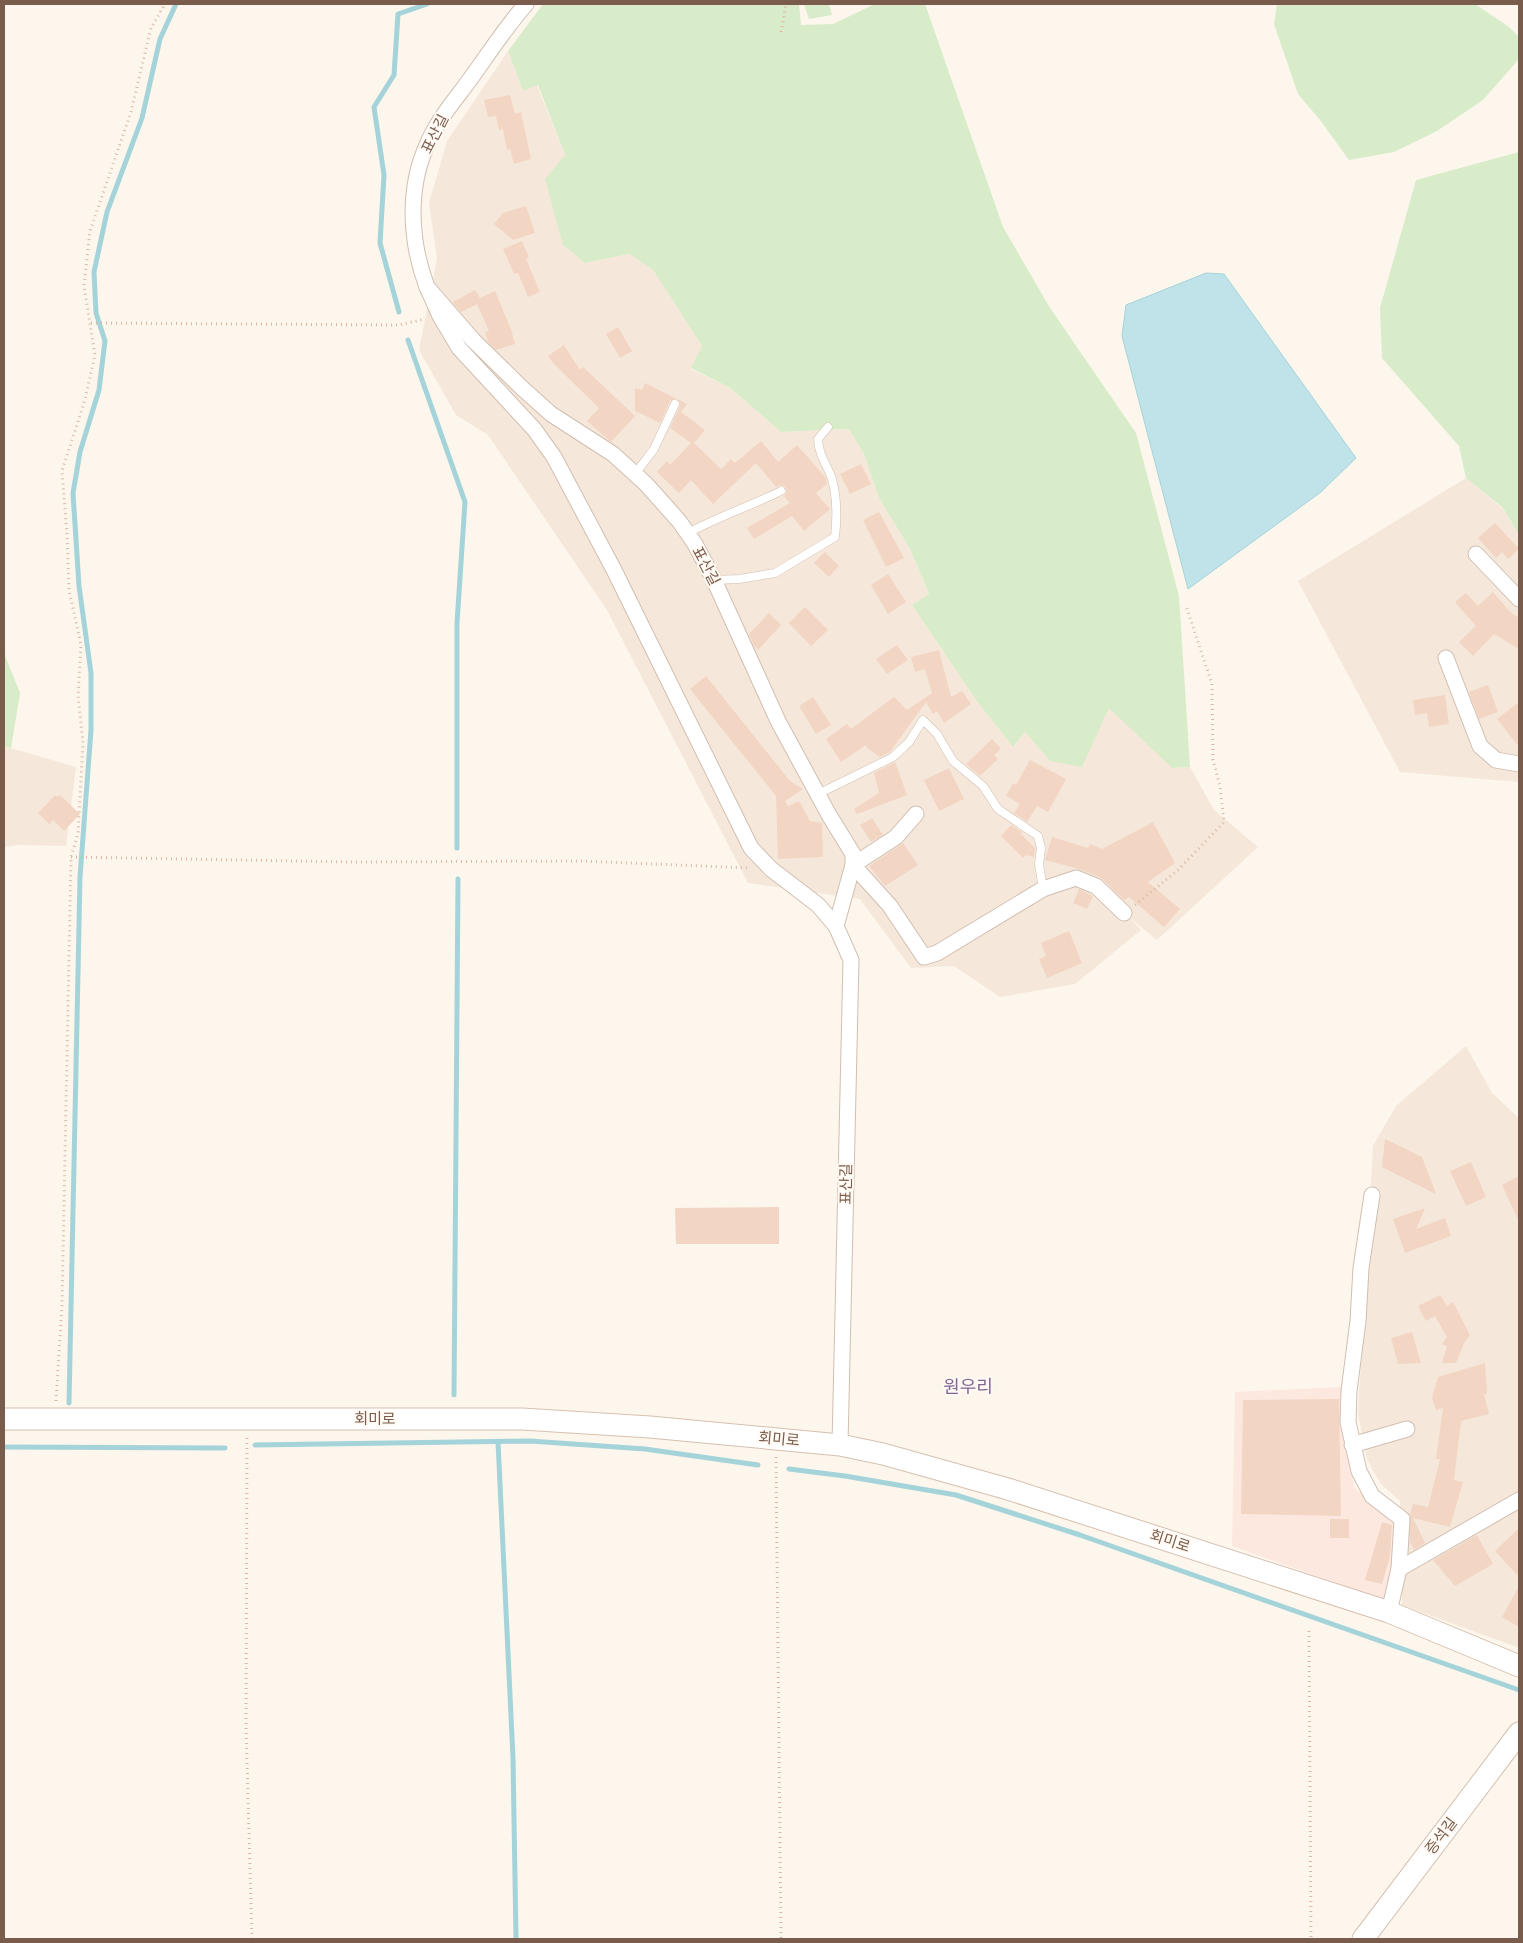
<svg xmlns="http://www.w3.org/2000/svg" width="1523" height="1943" font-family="Raleway,'Noto Sans KR',sans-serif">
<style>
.residential{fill:#f5e8da}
.commercial{fill:#fde8e0}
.green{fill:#d8ecc9}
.water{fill:#bfe3e8;stroke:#a5d3da}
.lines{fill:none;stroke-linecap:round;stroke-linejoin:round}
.stream{stroke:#a5d3da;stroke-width:5}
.building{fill:#f3d5c3}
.lane-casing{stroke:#d1beb0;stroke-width:9}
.street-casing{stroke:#d1beb0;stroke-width:17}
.secondary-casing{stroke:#d6c0b0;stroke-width:23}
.path{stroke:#d9b8a5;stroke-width:3;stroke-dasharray:1 4;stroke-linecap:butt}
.lane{stroke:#fff;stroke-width:8}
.street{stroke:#fff;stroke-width:15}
.secondary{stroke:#fff;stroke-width:21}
.labels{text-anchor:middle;stroke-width:4;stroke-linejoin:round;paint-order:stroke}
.street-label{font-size:15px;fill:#7a5c4d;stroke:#fffaf3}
.quarter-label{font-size:18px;fill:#846695;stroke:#fffaf3}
</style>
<rect width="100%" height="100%" fill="#fdf6ec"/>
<g class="residential">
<polygon points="508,51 523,91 537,85 565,155 585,263 629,254 653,270 702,346 691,369 730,388 781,432 849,429 864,454 879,498 910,549 929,595 912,605 976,700 1013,747 1025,732 1050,761 1109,707 1172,768 1190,767 1214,810 1258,847 1157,940 1130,918 1141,930 1075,984 1000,997 954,966 911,968 860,899 748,883 607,610 488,435 456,415 419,350 437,259 429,203 447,141"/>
<polygon points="1466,478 1503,509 1519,535 1519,782 1400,772 1298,581"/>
<polygon points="4,746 76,767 66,846 19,845 4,847"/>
<polygon points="1466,1046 1492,1093 1519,1118 1519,1648 1402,1605 1400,1501 1380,1483 1367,1459 1358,1414 1373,1146 1396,1106"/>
</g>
<polygon class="commercial" points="1342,1387 1354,1488 1395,1521 1392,1575 1384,1600 1232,1546 1235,1392"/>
<g class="green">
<polygon points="543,4 799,4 801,25 833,24 875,4 925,4 1003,227 1050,308 1136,433 1179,596 1190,767 1172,768 1109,708 1082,767 1050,761 1025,732 1013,747 976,700 912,605 929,594 910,549 879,498 864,454 849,429 781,432 730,388 691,368 702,346 653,270 629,254 585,263 563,245 545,179 565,155 538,85 523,91 508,51"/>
<polygon points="804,4 829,4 832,15 809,19"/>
<polygon points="1277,4 1475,4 1509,27 1519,37 1518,60 1483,100 1437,131 1394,152 1349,160 1320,120 1298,94 1274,24"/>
<polygon points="1519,152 1519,535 1503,508 1466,478 1459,446 1382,358 1380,308 1416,180"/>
<polygon points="4,653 20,693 11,748 4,746"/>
</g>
<polygon class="water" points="1206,273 1224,274 1356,458 1321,492 1188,589 1122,336 1126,305"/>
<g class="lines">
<g class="stream">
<polyline points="399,312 380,243 384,175 374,107 394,75 398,14 427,4"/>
<polyline points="408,340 465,502 457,623 457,848"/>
<polyline points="454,1395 458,879"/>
<polyline points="69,1403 80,877 91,730 91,673 79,586 73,493 80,452 99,390 105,341 96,313 94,272 107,212 142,118 160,39 176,4"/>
<polyline points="498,1442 513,1758 516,1939"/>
<polyline points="255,1445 530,1441 645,1449 758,1465"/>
<polyline points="4,1447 225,1448"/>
<polyline points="789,1469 845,1476 956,1495 1080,1535 1519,1690"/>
</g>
</g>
<g class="building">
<polygon points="510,95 515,114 521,112 531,159 514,164 510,149 507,150 503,129 499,130 496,116 488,117 484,100"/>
<polygon points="526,206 535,233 513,240 494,224 503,213"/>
<polygon points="522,241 529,257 526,259 540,292 528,297 518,273 514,274 503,249"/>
<polygon points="475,290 480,298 495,291 513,334 512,334 515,344 496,350 488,342 485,332 489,331 477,304 461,312 454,304 453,302"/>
<polygon points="618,327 632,351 620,358 606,334"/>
<polygon points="564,345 580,370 583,367 635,416 611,442 587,421 599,408 553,363 548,356"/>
<polygon points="645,383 677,399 670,401 660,423 635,411 635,388 642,390"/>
<polygon points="678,399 687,404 681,412 705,430 694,443 721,469 731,459 735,463 761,441 778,462 797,445 826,478 827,484 816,493 830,509 804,531 792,516 754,539 747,528 790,503 784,496 787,491 785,487 781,485 776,487 756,463 713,504 691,480 679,493 657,472 667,461 670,465 691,443 670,428 680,406"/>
<polygon points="861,464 871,484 850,494 840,474"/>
<polygon points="879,512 904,558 886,567 863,520"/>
<polygon points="1495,523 1519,549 1508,559 1502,552 1496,558 1478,538"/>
<polygon points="825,552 839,566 829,577 814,563"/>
<polygon points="888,574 906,602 888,614 871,585"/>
<polygon points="1493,592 1510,612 1519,618 1519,649 1494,634 1473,656 1459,642 1476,626 1455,602 1466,593 1478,606"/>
<polygon points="805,607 828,630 811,646 789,623"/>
<polygon points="769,613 781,625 758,650 754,646 749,634"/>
<polygon points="897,645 908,660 887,674 876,659"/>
<polygon points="939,650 951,697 962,691 971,704 944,723 937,711 933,714 926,702 890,752 880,757 867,748 866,745 841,762 826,739 847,724 851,729 894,697 907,710 932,693 925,669 915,672 911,657"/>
<polygon points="706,676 790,781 803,789 785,801 788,806 799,801 810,821 822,823 823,857 778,859 776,796 690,689"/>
<polygon points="1488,685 1498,712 1479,719 1469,692"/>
<polygon points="1445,695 1449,724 1429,727 1427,713 1415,715 1413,700"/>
<polygon points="813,697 831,725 816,734 799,706"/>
<polygon points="1519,702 1519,747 1497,719"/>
<polygon points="992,739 1001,749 994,755 998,759 980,776 966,764"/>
<polygon points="1030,760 1066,779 1048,812 1037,806 1027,822 1014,813 1020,804 1006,796 1013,783 1016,785"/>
<polygon points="895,762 907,795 857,814 854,809 879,793 874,773"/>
<polygon points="949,768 964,799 939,811 924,780"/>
<polygon points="55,795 57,797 60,795 80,814 64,831 53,820 49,824 38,813"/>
<polygon points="872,818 883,835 871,842 860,825"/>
<polygon points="1153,822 1175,863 1148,882 1180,909 1164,927 1129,897 1124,900 1123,899 1100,877 1079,869 1045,860 1052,837 1088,848 1090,844 1102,849"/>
<polygon points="1011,825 1022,832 1021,834 1035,848 1034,857 1026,855 1023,858 1001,836"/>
<polygon points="903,843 918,865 885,886 869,866"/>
<polygon points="1079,889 1093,896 1087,909 1073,903"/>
<polygon points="1069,931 1082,963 1047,978 1039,959 1046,956 1041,943"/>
<polygon points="1385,1139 1422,1157 1436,1194 1382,1167"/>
<polygon points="1471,1162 1486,1197 1466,1206 1450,1171"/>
<polygon points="1519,1176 1519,1222 1502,1185"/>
<polygon points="779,1207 779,1244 676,1244 675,1208"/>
<polygon points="1425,1208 1416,1229 1445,1218 1451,1236 1405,1253 1393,1219"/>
<polygon points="1440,1295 1447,1306 1453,1302 1470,1335 1464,1343 1456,1363 1442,1363 1447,1346 1442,1344 1447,1337 1435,1316 1426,1321 1418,1306"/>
<polygon points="1412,1332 1421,1363 1398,1364 1391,1338"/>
<polygon points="1485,1363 1487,1394 1484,1394 1489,1414 1461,1421 1454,1480 1463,1482 1450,1527 1413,1518 1425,1543 1414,1550 1410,1542 1410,1515 1413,1504 1428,1507 1440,1459 1436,1459 1443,1408 1436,1410 1432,1398 1438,1377"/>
<polygon points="1339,1399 1341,1516 1241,1514 1243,1400"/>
<rect x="1330" y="1519" width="19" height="19"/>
<polygon points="1382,1522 1392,1525 1390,1556 1382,1584 1365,1580"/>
<polygon points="1519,1528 1519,1577 1495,1551"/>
<polygon points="1477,1535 1493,1564 1455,1586 1433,1560"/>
<polygon points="1519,1586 1519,1627 1502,1617"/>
</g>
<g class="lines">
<defs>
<g id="lane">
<polyline points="635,474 654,449 675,404"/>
<path d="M688,533C718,517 750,506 781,491"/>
<path d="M714,580L739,579L775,573L835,537C837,519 837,497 832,479C827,464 819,457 818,439L828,427"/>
<polyline points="818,794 893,757 909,742 923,720 937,734 953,761 983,786 998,809 1038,836 1041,848 1039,864 1043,889"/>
</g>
<g id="street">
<path d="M526,4C506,27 489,53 471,78C456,99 437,120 427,145C407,189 410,242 427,287L473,340L522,388L551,414L613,454L646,484L679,521L695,544L714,580L778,721L829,815L853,854V865L836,926"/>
<polyline points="427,287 440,316 459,348 534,429 554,457 614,570 751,848 771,869 818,905 836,926 851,960 840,1445"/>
<polyline points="1476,554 1519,599"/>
<polyline points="1446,658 1480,746 1496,760 1519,764"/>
<polyline points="916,814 896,837 853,865 890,906 924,957 937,953 1043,889 1076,878 1096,886 1124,913"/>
<polyline points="1372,1195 1361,1268 1358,1321 1349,1391 1348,1422 1359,1471 1372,1496 1402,1519 1399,1569 1389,1612"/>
<polyline points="1352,1445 1407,1429"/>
<polyline points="1399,1569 1519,1500"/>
</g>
<g id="secondary">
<polyline points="4,1419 522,1419 650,1427 840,1445 883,1454 1008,1489 1389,1612 1519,1666"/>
<polyline points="1363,1939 1519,1733"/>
</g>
</defs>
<use href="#lane" class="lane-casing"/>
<use href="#street" class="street-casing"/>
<use href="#secondary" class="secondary-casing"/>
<g class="path">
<polyline points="781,32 786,4"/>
<polyline points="91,323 399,325 425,319"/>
<polyline points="71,857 349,862 581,861 750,868"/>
<polyline points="1135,905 1178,870 1224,822 1220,786 1213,760 1212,684 1186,606"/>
<polyline points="56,1401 62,1305 71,857 78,834 83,743 78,696 81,645 69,590 67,535 62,471 84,403 95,355 84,286 90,231 131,112 151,28 165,4"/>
<polyline points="247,1438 246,1727 252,1939"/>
<polyline points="776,1457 781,1939"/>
<polyline points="1309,1631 1311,1939"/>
</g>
<use href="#lane" class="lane"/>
<use href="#street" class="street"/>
<use href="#secondary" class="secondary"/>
</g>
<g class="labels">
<g class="street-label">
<text transform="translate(435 134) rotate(-63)" y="5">표산길</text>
<text transform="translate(706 566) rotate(62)" y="5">표산길</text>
<text transform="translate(846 1184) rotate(-89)" y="5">표산길</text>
<text x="375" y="1424">회미로</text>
<text transform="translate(779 1439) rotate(5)" y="5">회미로</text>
<text transform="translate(1170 1541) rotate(18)" y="5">회미로</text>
<text transform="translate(1441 1836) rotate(-53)" y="5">증석길</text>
</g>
<g class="quarter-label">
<text x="968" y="1393">원우리</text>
</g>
</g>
<rect width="1523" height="1943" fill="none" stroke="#7a5c4d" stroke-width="10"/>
</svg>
